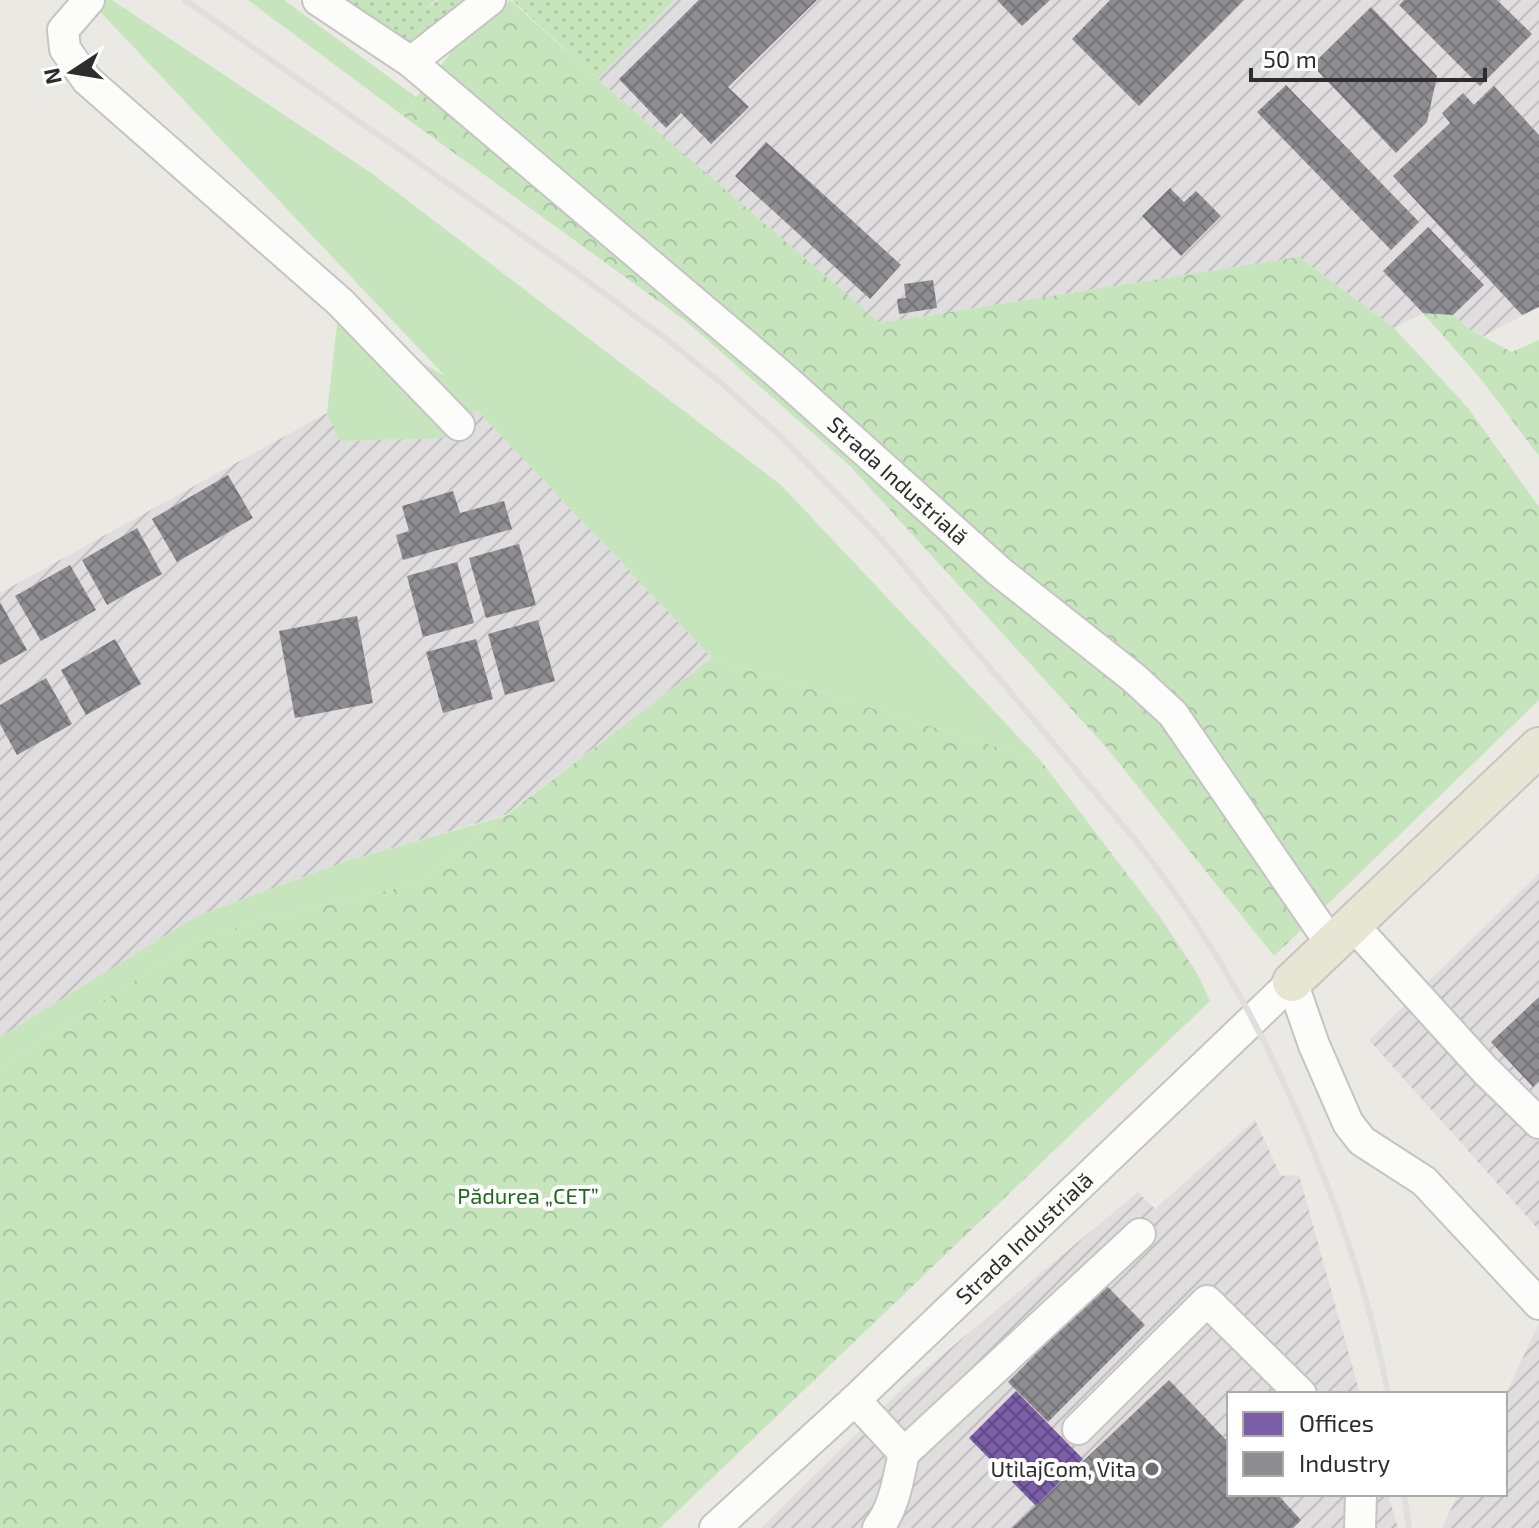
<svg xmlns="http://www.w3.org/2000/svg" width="1539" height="1528" font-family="'Exo 2',sans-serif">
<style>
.industrial{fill:url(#industrial-furrows)}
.grass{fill:#c6e5bd}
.forest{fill:url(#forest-crowns)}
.garden{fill:url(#garden-dots)}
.offices{fill:url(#offices-cross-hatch)}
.industry{fill:url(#industry-cross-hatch)}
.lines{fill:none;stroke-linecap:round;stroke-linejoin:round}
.minor-casing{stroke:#c4c4c3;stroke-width:34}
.major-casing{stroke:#c6c5c3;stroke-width:42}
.minor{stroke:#fcfcfb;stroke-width:30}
.major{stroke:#e7e6d5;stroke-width:38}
.rail{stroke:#dfdfe0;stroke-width:6}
.poi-dot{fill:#6f6f6d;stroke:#fff;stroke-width:3}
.labels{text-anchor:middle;stroke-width:8;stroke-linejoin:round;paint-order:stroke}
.street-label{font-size:22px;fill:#2d2d2d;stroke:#fff}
.park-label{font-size:22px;fill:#1e691d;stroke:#fff}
.poi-label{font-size:22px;fill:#2d2d2d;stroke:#fff;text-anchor:end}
</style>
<defs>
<pattern id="industrial-furrows" width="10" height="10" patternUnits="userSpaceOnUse" patternTransform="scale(2)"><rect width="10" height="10" fill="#dfddde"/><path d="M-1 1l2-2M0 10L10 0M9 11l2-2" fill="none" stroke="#c0bebf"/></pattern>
<pattern id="forest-crowns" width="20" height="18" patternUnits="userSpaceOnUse" patternTransform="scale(2)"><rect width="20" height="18" fill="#c6e5bd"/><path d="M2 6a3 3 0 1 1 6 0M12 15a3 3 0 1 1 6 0" fill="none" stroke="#aac5a3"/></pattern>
<pattern id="garden-dots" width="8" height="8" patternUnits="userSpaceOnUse" patternTransform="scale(2)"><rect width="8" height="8" fill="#c6e5bd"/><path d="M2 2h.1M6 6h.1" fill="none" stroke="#aac5a3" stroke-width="1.8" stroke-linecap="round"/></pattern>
<pattern id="offices-cross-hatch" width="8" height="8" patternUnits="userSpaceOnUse" patternTransform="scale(2)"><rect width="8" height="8" fill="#7b5ea7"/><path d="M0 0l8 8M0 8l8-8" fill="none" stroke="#604a81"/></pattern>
<pattern id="industry-cross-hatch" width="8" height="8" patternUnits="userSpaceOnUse" patternTransform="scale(2)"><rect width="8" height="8" fill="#8d8d92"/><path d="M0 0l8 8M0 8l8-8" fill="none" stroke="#747478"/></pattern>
</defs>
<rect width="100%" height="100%" fill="#eae9e3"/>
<g class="industrial">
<polygon points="675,0 1539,0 1539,307 1482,337 1470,330 1453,315 1423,313 1394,328 1299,257 880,323 597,79"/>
<polygon points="477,410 712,658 505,815 347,861 197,916 0,1037 0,593 327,413 341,441 442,438"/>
<polygon points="1539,873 1539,1230 1369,1040"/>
<polygon points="1255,1120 1281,1176 1299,1175 1360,1394 1229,1394 1229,1494 1388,1494 1398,1528 761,1528 904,1387 1138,1192 1155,1209"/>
<polygon points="1539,1324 1539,1528 1442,1528 1458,1494 1505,1494 1505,1395"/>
</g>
<g class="grass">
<polygon points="89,0 112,0 374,175 781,485 1041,761 712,658 477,410 443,438 340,441 327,413 338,316 445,376"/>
<polygon points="248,0 284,0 416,97 402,115"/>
<polygon points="505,816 416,884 256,921 194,943 0,1067 0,1037 197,916 347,861"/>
</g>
<g class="forest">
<polygon points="510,0 597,79 880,323 1299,257 1394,328 1468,408 1539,507 1539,700 1274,956 1106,747 850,466 687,322 402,115 460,41"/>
<polygon points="1423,313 1453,315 1470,330 1512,352 1539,340 1539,456 1480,378"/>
<polygon points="712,658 1041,761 1160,917 1197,973 1210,1001 660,1528 0,1528 0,1067 194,943 256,921 416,884"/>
</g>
<g class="garden">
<polygon points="335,0 436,0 422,12 438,0 465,0 412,42 388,37"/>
<polygon points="512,0 675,0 597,79"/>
</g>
<polygon class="offices" points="1016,1391 1083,1459 1036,1506 969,1438"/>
<g class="industry">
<polygon points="699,0 817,0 728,87 749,107 711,144 681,113 666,128 619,79"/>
<polygon points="997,0 1050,0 1022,26"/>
<polygon points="1110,0 1244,0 1139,106 1072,39"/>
<polygon points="1404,0 1497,0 1532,34 1480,86 1399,5"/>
<polygon points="1371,7 1437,76 1427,122 1396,153 1312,65"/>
<polygon points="1286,85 1419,222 1391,250 1257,112"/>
<polygon points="1494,86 1539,135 1539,307 1522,315 1393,176 1450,123 1442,113 1463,93 1474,105"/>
<polygon points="766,142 901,265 870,299 735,176"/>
<polygon points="1170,188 1184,202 1196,191 1221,216 1181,256 1142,216"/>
<polygon points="1428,227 1484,285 1453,315 1423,313 1383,271"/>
<polygon points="933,280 937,308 899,314 897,299 906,298 904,284"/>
<polygon points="228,475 253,518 177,562 152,519"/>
<polygon points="453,491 460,513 504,501 512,529 403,560 396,535 409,531 402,506"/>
<polygon points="137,528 162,574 107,605 82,560"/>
<polygon points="519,544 536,605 486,618 469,558"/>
<polygon points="457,562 474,623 423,637 407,576"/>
<polygon points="70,565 96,610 41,641 15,596"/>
<polygon points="0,602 27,650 0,665"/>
<polygon points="357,616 373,703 295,718 279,631"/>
<polygon points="538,620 555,681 505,695 488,634"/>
<polygon points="115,639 141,684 86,715 61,670"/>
<polygon points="476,639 493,699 443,713 426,652"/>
<polygon points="46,678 72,724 17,755 0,724 0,705"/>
<polygon points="1539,997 1539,1081 1533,1087 1491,1042"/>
<polygon points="1105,1284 1145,1325 1048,1422 1008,1382"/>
<polygon points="1169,1380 1229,1443 1229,1494 1277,1494 1301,1520 1293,1528 1012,1528"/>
</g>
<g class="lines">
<defs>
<g id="minor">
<polyline points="89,0 63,30 65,49 87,80 340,302 459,425"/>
<path id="s1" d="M318,0L411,62L779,374L1000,572L1134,678L1173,714L1332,945"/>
<polyline points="411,62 490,0"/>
<polyline points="1353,925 1485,1070 1539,1123"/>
<path d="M855,1400L904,1453C898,1478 895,1507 878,1528"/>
<polyline points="1078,1429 1207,1301 1301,1394"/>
<polyline points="904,1453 1140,1234"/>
<path id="s2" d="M715,1528L855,1400L1292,982L1314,1045L1348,1123L1362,1141L1424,1181L1539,1304"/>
<polyline points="1360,1528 1361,1494"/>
</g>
<polyline id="major" points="1292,982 1539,747"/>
</defs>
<use href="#minor" class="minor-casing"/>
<use href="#major" class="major-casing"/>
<use href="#minor" class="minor"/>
<use href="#major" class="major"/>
<g class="rail">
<path d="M185,0L575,272L665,338L721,383L778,434L882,540L1141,847C1217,945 1269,1041 1315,1155C1347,1232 1373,1312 1388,1394"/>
<polyline points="1404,1494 1409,1528"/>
</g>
</g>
<circle class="poi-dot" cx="1152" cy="1469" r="8"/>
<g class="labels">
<g class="street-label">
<text dy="8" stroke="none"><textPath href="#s1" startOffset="754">Strada Industrială</textPath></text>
<text dy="8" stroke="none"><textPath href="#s2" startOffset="424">Strada Industrială</textPath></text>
</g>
<g class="park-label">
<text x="528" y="1204">Pădurea „CET”</text>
</g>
<g class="poi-label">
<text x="1136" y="1477">UtilajCom, Vita</text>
</g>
</g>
<rect x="1227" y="1392" width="280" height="104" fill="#ffffff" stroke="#ababab" stroke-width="2"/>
<rect x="1243" y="1412" width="40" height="24" fill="#7b5ea7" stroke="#ababab" stroke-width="2"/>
<text x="1299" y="1432" font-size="24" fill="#2d2d2d">Offices</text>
<rect x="1243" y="1452" width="40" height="24" fill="#8d8d92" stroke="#ababab" stroke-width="2"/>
<text x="1299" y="1472" font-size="24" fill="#2d2d2d">Industry</text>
<g transform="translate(72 72) rotate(258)" stroke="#ffffff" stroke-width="6" paint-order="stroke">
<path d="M0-6L14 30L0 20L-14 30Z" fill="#2d2d2d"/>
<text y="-12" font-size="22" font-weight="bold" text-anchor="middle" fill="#2d2d2d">N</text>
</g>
<path d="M1251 68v12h234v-12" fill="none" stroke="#2d2d2d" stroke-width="4"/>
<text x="1263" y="68" font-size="24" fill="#2d2d2d" stroke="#ffffff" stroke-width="6" paint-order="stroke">50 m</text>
</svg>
